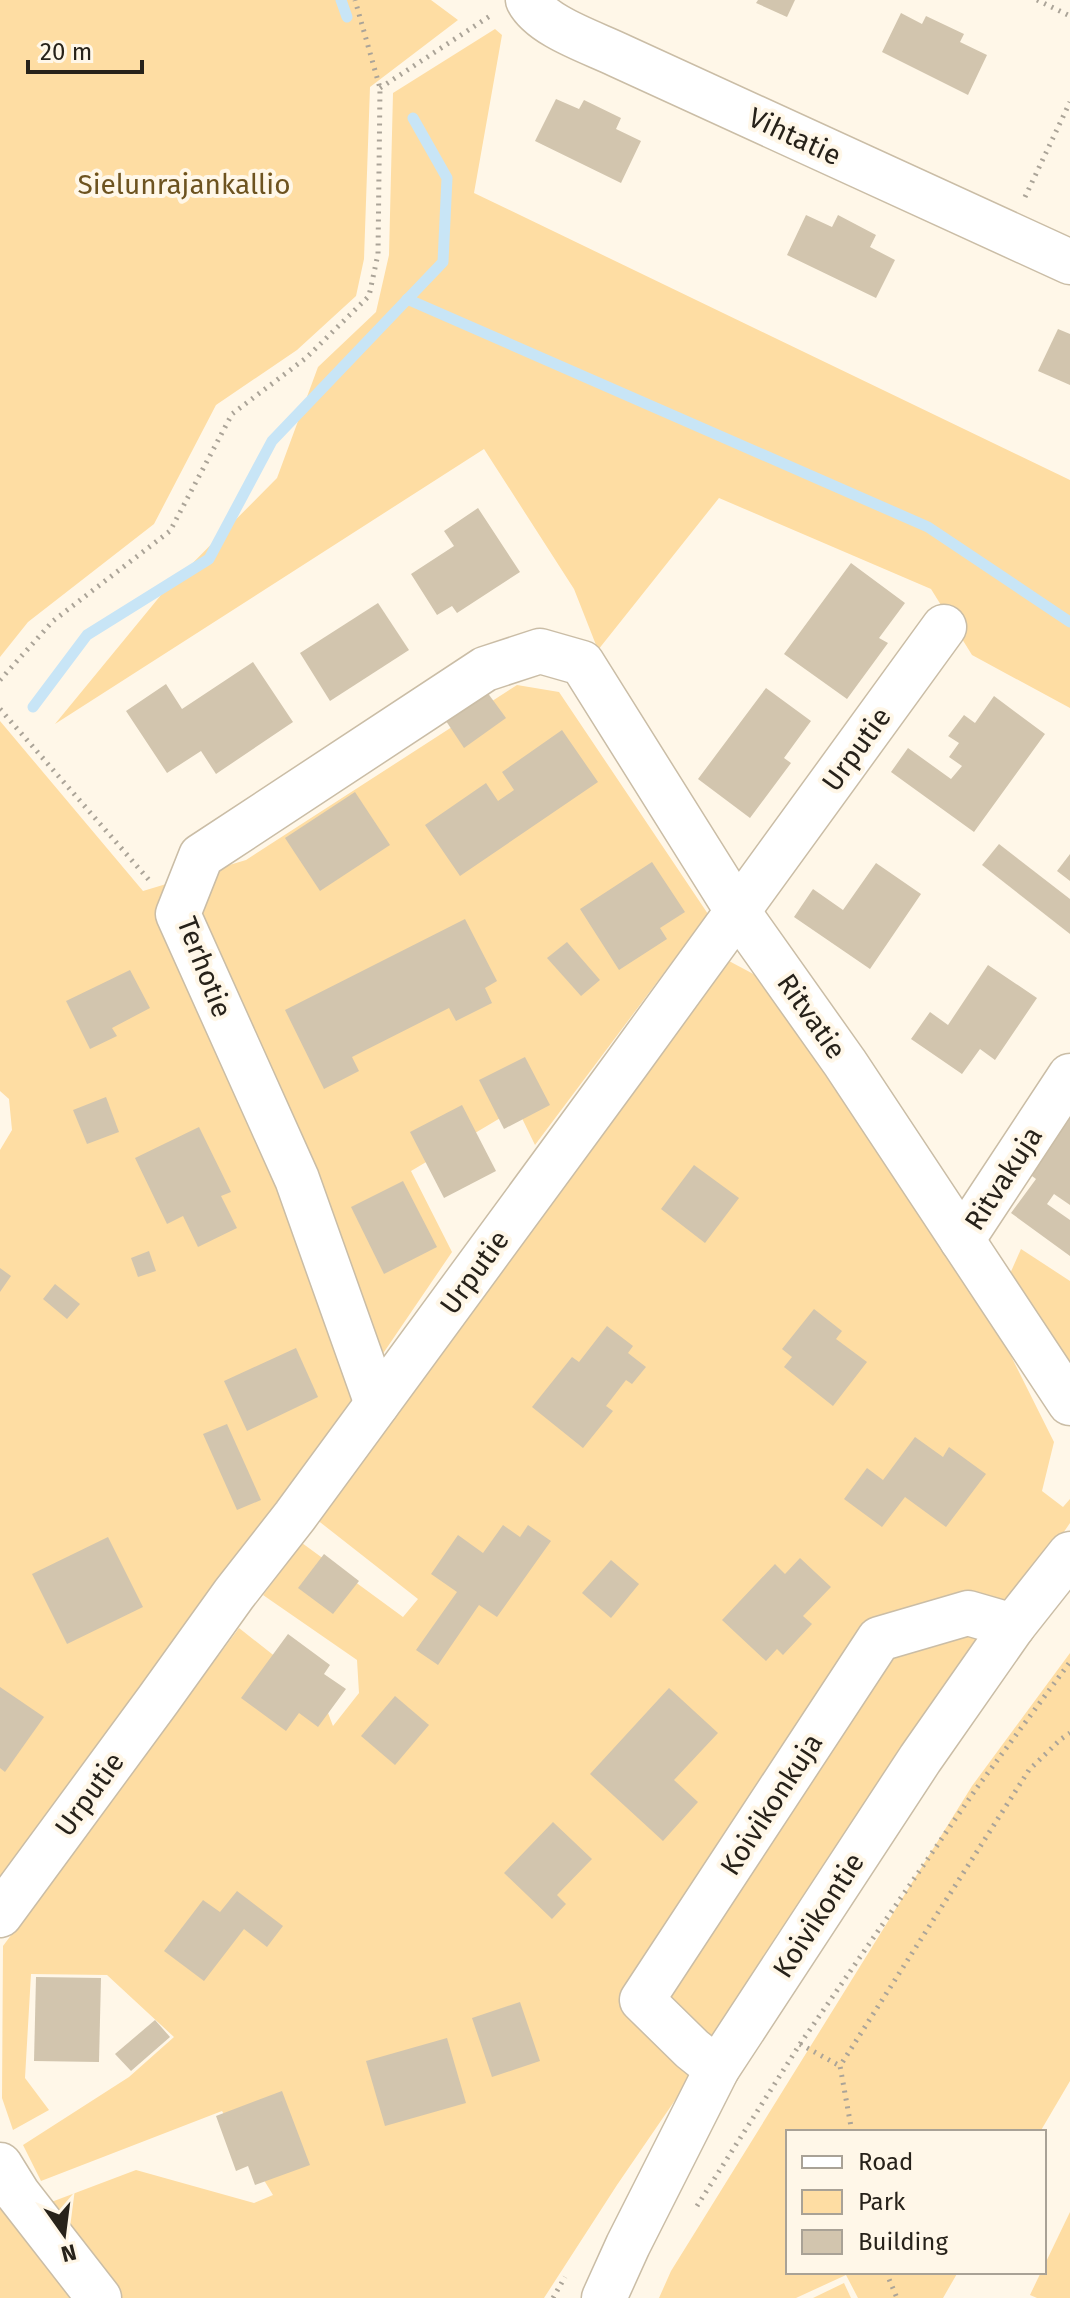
<svg xmlns="http://www.w3.org/2000/svg" width="1070" height="2298" font-family="'Fira Sans',sans-serif">
<style>
.green{fill:#fedda3}
.lines{fill:none;stroke-linecap:round;stroke-linejoin:round}
.stream{stroke:#c8e5f6;stroke-width:11}
.building{fill:#d2c5ae}
.minor-casing{stroke:#cabda6;stroke-width:47}
.major-casing{stroke:#cabda6;stroke-width:47}
.path{stroke:#aba498;stroke-width:5;stroke-dasharray:2 6;stroke-linecap:butt}
.minor{stroke:#fff;stroke-width:44}
.major{stroke:#fff;stroke-width:44}
.labels{text-anchor:middle;stroke-width:8;stroke-linejoin:round;paint-order:stroke}
.street-label{font-size:28px;fill:#27221a;stroke:#fff7e8}
.park-label{font-size:28px;fill:#6d5320;stroke:#fff7e8}
</style>
<rect width="100%" height="100%" fill="#fff7e8"/>
<g class="green">
<polygon points="0,0 431,0 458,20 370,87 364,259 356,296 297,350 216,405 154,524 28,622 0,657"/>
<polygon points="495,29 502,35 474,193 1070,480 1070,708 972,655 931,589 719,498 598,650 574,589 484,449 55,724 161,595 277,478 318,367 376,312 389,255 393,93"/>
<polygon points="517,685 559,692 708,914 535,1145 517,1108 411,1171 452,1252 187,1642 0,1907 0,1150 12,1130 9,1099 0,1091 0,721 143,891 246,860"/>
<polygon points="729,961 759,977 992,1318 1054,1442 1042,1491 1063,1507 1070,1499 1070,1523 617,2185 544,2298 0,2298 0,2191 17,2215 136,2170 254,2203 273,2195 222,2111 41,2181 23,2145 129,2077 174,2037 107,1975 31,1974 25,2078 49,2110 13,2130 2,2098 3,1946 239,1628 320,1692 333,1726 359,1693 357,1660 263,1595 302,1543 403,1617 418,1599 316,1519"/>
<polygon points="1021,1249 1070,1281 1070,1369 1009,1276"/>
<polygon points="1070,1653 1070,2081 1040,2132 788,2132 788,2272 958,2272 943,2298 858,2298 846,2275 796,2298 659,2298 671,2271 972,1786"/>
<polygon points="1070,2212 1070,2298 1037,2298 1030,2295 1041,2272 1044,2272 1044,2266"/>
<polygon points="844,2283 851,2298 813,2298"/>
</g>
<g class="lines">
<g class="stream">
<polyline points="341,0 347,17"/>
<polyline points="407,299 928,527 1070,622"/>
<polyline points="33,707 87,635 209,559 272,441 443,262 447,178 413,118"/>
</g>
</g>
<g class="building">
<polygon points="758,0 795,0 787,17 756,3"/>
<polygon points="901,13 922,24 926,16 964,34 960,42 987,55 968,95 882,52"/>
<polygon points="556,99 579,109 584,100 621,118 616,129 641,141 621,183 535,141"/>
<polygon points="806,215 832,227 838,215 876,235 870,247 895,260 876,298 787,255"/>
<polygon points="1058,329 1070,334 1070,385 1038,371"/>
<polygon points="478,508 520,572 457,613 452,606 437,615 411,574 454,546 444,531"/>
<polygon points="851,563 905,603 879,638 888,643 847,699 784,654"/>
<polygon points="378,603 409,650 330,701 300,653"/>
<polygon points="253,662 293,722 216,774 201,751 167,773 126,711 166,684 182,709"/>
<polygon points="766,688 811,721 784,758 791,763 750,818 698,779"/>
<polygon points="487,692 506,718 464,748 446,721"/>
<polygon points="994,696 1045,734 974,832 891,772 908,748 951,779 962,766 949,757 959,743 948,736 964,715 975,723"/>
<polygon points="562,730 598,782 460,876 425,825 486,783 498,801 514,790 502,772"/>
<polygon points="355,792 390,845 320,891 285,838"/>
<polygon points="999,844 1070,899 1070,934 982,865"/>
<polygon points="1070,854 1070,881 1057,871"/>
<polygon points="652,862 685,912 660,928 667,939 619,970 580,909"/>
<polygon points="876,863 921,894 870,969 794,917 813,889 843,910"/>
<polygon points="465,919 497,981 485,988 492,1003 456,1021 449,1008 352,1057 359,1071 324,1089 285,1010"/>
<polygon points="567,942 600,980 581,996 547,958"/>
<polygon points="988,965 1037,998 995,1060 980,1049 962,1074 911,1039 930,1012 948,1025"/>
<polygon points="130,970 150,1008 112,1028 117,1036 90,1049 66,1001"/>
<polygon points="525,1057 550,1105 504,1129 479,1080"/>
<polygon points="106,1097 119,1132 87,1144 73,1110"/>
<polygon points="462,1105 496,1171 444,1198 410,1132"/>
<polygon points="1070,1114 1070,1205 1054,1194 1047,1204 1070,1220 1070,1256 1011,1213 1036,1179 1028,1173"/>
<polygon points="199,1127 231,1192 221,1196 237,1228 198,1247 183,1216 167,1224 135,1158"/>
<polygon points="694,1165 739,1198 705,1243 661,1209"/>
<polygon points="403,1181 437,1247 384,1274 351,1207"/>
<polygon points="149,1251 156,1271 138,1277 131,1258"/>
<polygon points="0,1268 11,1276 0,1292"/>
<polygon points="55,1284 80,1304 67,1319 43,1299"/>
<polygon points="814,1309 842,1331 836,1339 867,1362 833,1406 784,1367 792,1357 782,1349"/>
<polygon points="607,1326 633,1346 628,1353 646,1367 632,1384 626,1380 606,1406 613,1411 583,1448 532,1407 572,1357 579,1362"/>
<polygon points="296,1348 318,1397 247,1431 224,1381"/>
<polygon points="227,1424 261,1500 237,1510 203,1434"/>
<polygon points="915,1437 943,1457 949,1447 986,1474 946,1527 905,1497 882,1527 844,1499 867,1468 883,1480"/>
<polygon points="503,1525 520,1537 528,1525 551,1541 497,1617 479,1605 438,1665 416,1650 457,1592 431,1574 458,1535 483,1553"/>
<polygon points="108,1537 143,1607 67,1644 32,1574"/>
<polygon points="324,1554 359,1581 333,1614 298,1588"/>
<polygon points="800,1558 831,1587 803,1616 812,1624 783,1655 777,1649 766,1661 722,1620 775,1564 785,1574"/>
<polygon points="611,1560 639,1584 611,1618 582,1593"/>
<polygon points="288,1634 330,1665 324,1674 346,1689 318,1727 299,1713 286,1731 241,1698"/>
<polygon points="0,1687 44,1717 5,1772 0,1768"/>
<polygon points="669,1688 718,1733 674,1780 698,1802 663,1841 590,1774"/>
<polygon points="395,1696 429,1725 395,1765 361,1736"/>
<polygon points="553,1822 592,1859 557,1895 566,1904 552,1919 504,1873"/>
<polygon points="237,1891 283,1926 267,1947 244,1929 204,1981 164,1951 203,1900 220,1912"/>
<polygon points="36,1977 101,1978 99,2062 34,2061"/>
<polygon points="520,2002 540,2061 492,2077 472,2018"/>
<polygon points="155,2020 170,2037 131,2071 115,2054"/>
<polygon points="447,2038 466,2103 385,2126 366,2061"/>
<polygon points="282,2091 310,2165 255,2185 248,2166 236,2171 216,2116"/>
</g>
<g class="lines">
<defs>
<g id="minor">
<path d="M528,0C541,26 591,42 618,55L1070,262"/>
<polyline points="962,1240 1070,1076"/>
<polyline points="377,1404 297,1179 178,914 201,856 485,669 540,651 582,663 738,912 845,1063 1070,1403"/>
<polyline points="0,1915 158,1700 234,1594 295,1516 628,1062 944,627"/>
<polyline points="717,2069 692,2049 642,2000 879,1639 968,1613 1013,1626"/>
<polyline points="0,2165 18,2194 99,2298"/>
</g>
<polyline id="major" points="604,2298 628,2245 717,2069 920,1759 1013,1626 1070,1554"/>
</defs>
<use href="#minor" class="minor-casing"/>
<use href="#major" class="major-casing"/>
<g class="path">
<polyline points="1037,0 1070,16"/>
<polyline points="380,88 493,14"/>
<polyline points="1025,197 1070,102"/>
<polyline points="0,680 53,621 170,531 232,414 306,358 369,296 378,254 380,88 355,0"/>
<polyline points="0,709 149,880"/>
<polyline points="800,2044 840,2066"/>
<polyline points="852,2132 840,2066 1029,1770 1061,1739 1070,1733"/>
<polyline points="697,2206 800,2044 976,1789 1070,1662"/>
<polyline points="886,2272 897,2298"/>
<polyline points="553,2298 565,2277"/>
</g>
<use href="#minor" class="minor"/>
<use href="#major" class="major"/>
</g>
<g class="labels">
<g class="street-label">
<text transform="translate(795 136) rotate(25)" y="10">Vihtatie</text>
<text transform="translate(856 749) rotate(-54)" y="10">Urputie</text>
<text transform="translate(205 967) rotate(69)" y="10">Terhotie</text>
<text transform="translate(812 1016) rotate(55)" y="10">Ritvatie</text>
<text transform="translate(1003 1178) rotate(-57)" y="10">Ritvakuja</text>
<text transform="translate(474 1272) rotate(-54)" y="10">Urputie</text>
<text transform="translate(89 1794) rotate(-54)" y="10">Urputie</text>
<text transform="translate(771 1804) rotate(-57)" y="10">Koivikonkuja</text>
<text transform="translate(818 1915) rotate(-57)" y="10">Koivikontie</text>
</g>
<g class="park-label">
<text x="184" y="194">Sielunrajankallio</text>
</g>
</g>
<rect x="786" y="2130" width="260" height="144" fill="#fff7e8" stroke="#a9a296" stroke-width="2"/>
<rect x="802" y="2156" width="40" height="12" fill="#ffffff" stroke="#a9a296" stroke-width="2"/>
<text x="858" y="2170" font-size="24" fill="#27221a">Road</text>
<rect x="802" y="2190" width="40" height="24" fill="#fedda3" stroke="#a9a296" stroke-width="2"/>
<text x="858" y="2210" font-size="24" fill="#27221a">Park</text>
<rect x="802" y="2230" width="40" height="24" fill="#d2c5ae" stroke="#a9a296" stroke-width="2"/>
<text x="858" y="2250" font-size="24" fill="#27221a">Building</text>
<g transform="translate(64 2234) rotate(166)" stroke="#fff7e8" stroke-width="6" paint-order="stroke">
<path d="M0-6L14 30L0 20L-14 30Z" fill="#27221a"/>
<text y="-12" font-size="22" font-weight="bold" text-anchor="middle" fill="#27221a">N</text>
</g>
<path d="M28 60v12h114v-12" fill="none" stroke="#27221a" stroke-width="4"/>
<text x="40" y="60" font-size="24" fill="#27221a" stroke="#fff7e8" stroke-width="6" paint-order="stroke">20 m</text>
</svg>
